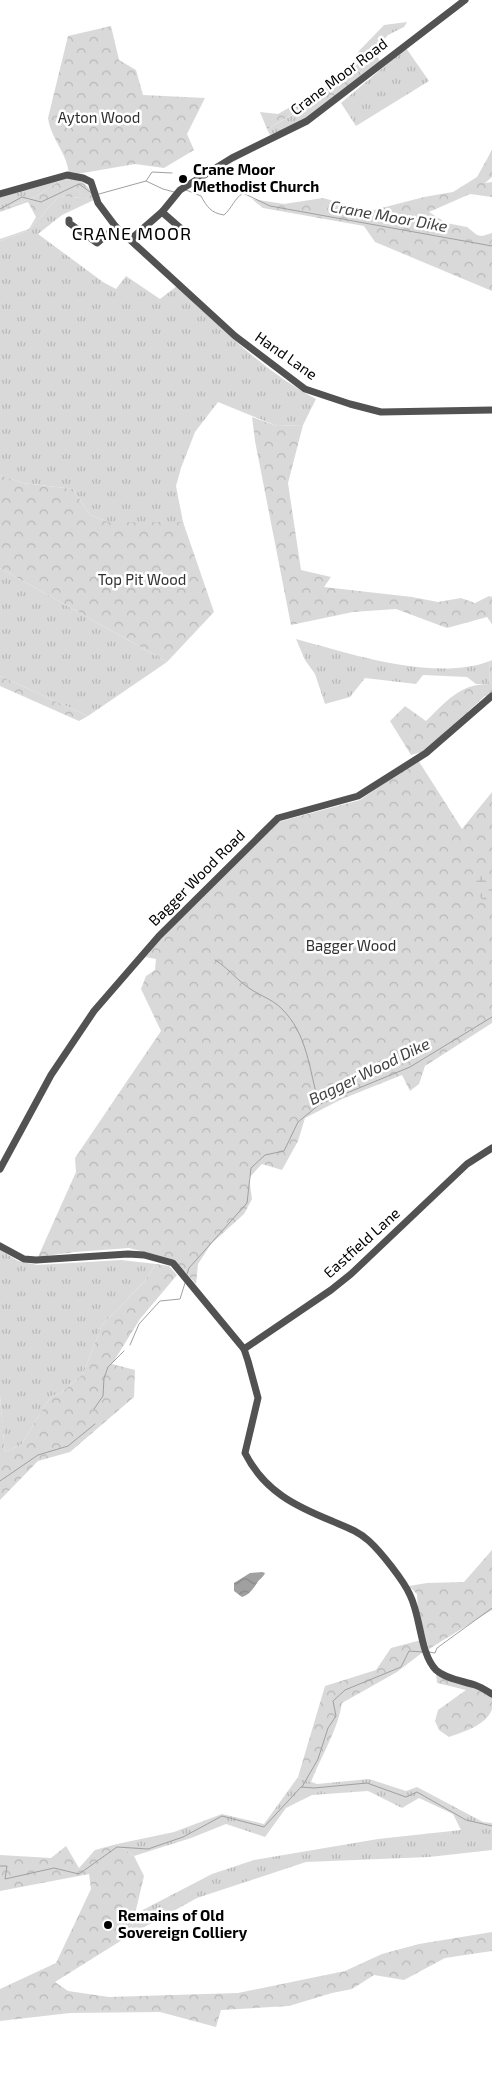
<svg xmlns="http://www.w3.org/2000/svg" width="492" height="2087" font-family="'Exo 2',sans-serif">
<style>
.grass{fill:url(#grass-tufts)}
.forest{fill:url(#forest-crowns)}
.wetland{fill:url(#wetland-marsh)}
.water{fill:url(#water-waves)}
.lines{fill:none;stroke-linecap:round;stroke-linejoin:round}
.stream{stroke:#a0a0a0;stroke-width:1}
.minor{stroke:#525252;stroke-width:7}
.poi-dot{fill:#000;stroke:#fff;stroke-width:2}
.labels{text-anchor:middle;stroke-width:5;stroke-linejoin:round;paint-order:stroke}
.street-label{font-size:15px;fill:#000;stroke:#fff}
.park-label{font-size:15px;fill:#303030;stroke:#fff}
.poi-label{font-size:15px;font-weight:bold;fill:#000;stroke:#fff;text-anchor:start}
.water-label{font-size:16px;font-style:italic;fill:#414141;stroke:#fff}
.quarter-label{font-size:18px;letter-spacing:1px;fill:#000;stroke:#fff}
</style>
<defs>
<pattern id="grass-tufts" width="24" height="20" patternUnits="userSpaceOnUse" patternTransform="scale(1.25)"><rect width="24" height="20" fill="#d9d9d9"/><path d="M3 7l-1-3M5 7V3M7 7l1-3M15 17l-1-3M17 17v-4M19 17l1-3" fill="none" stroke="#b8b8b8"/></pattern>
<pattern id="forest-crowns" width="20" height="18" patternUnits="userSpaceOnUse" patternTransform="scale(1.25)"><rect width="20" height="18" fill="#d9d9d9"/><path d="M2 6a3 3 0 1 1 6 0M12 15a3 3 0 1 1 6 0" fill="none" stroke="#b8b8b8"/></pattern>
<pattern id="wetland-marsh" width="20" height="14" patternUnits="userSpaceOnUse" patternTransform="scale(1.25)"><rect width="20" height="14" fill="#d9d9d9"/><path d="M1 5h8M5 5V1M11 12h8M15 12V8" fill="none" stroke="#b8b8b8"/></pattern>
<pattern id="water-waves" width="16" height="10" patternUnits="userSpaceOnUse" patternTransform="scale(1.25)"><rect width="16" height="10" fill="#a0a0a0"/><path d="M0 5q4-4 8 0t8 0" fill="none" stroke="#888"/></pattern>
</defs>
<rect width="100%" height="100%" fill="#fff"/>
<g class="grass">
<polygon points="407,22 404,27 388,35 374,51 380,61 363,74 350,66 359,51 384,25"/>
<polygon points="406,48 429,81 356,126 341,103"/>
<polygon points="319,100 323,106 304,120 270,135 267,129"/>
<polygon points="64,178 35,197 0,209 0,197"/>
<path d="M59,196L96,199L62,215L38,234L103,282L116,289L126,276L160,299L177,286C220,327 263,371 316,399L303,425L277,426L218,402L195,432L181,468L176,486L183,522H109L90,515L73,489L23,483L0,475V241L28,231Z"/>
<polygon points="0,568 167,662 88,716 0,676"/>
<path d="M296,639C351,654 436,682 490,661L489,684H476L467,677L423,675L416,684L365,678L350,697L325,704L315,674L305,660Z"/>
<polygon points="0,1250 18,1261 37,1265 121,1260 156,1264 144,1282 102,1325 83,1374 61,1393 51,1396 21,1445 5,1452 0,1396"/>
<polygon points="298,1777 317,1784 369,1779 406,1791 417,1787 483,1822 492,1823 492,1850 429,1857 306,1862 197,1898 130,1935 135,1914 212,1874 254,1860 378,1839 461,1830 453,1814 419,1798 402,1808 368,1791 312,1795 286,1808 265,1837 226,1824 191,1838 134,1856 117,1844 174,1832 222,1814 264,1824"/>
</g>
<g class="forest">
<path d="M111,26L119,60L136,70L143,95L205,98L187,134L194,150L164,168L135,164L77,174L69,173C66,151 51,139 48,118L68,36Z"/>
<polygon points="350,66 363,74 323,106 318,100 267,129 260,112 278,114 334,82"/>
<polygon points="492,150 492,177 485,183 492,182 492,197 470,194 429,212 446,223 467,227 477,235 482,236 492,233 492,291 375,242 364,226 263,208 252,199 284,204 323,198 370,211 424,197 453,192 477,177"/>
<path d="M64,178C82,179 88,183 94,199L59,196L28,231L0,241V239L29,229L36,217L28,202L0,212V209L35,197Z"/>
<polygon points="252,417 277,426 303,425 288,483 301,570 331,577 324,587 412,597 438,602 461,598 475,603 489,596 492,597 492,624 487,617 447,628 396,609 353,612 291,625 255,441"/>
<polygon points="0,475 23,483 73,489 90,515 109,522 183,522 214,612 167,662 0,568"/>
<path d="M492,660V700L485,696L425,751L411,755L390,721L405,706L426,721C446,702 459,684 489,684L490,661Z"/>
<polygon points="0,676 88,716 79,721 0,686"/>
<polygon points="418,760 462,829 492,792 492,1023 425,1066 419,1084 410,1091 402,1075 342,1099 305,1118 298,1141 282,1170 262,1164 249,1178 252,1199 244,1214 211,1244 198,1264 196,1284 175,1260 129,1248 75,1252 38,1257 76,1172 75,1158 161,1031 141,989 146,976 155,970 156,959 146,957 161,938 278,822 360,800"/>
<polygon points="156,1264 169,1266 177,1275 140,1319 112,1364 135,1370 134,1397 70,1452 38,1461 0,1500 0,1396 5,1452 21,1445 51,1396 61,1393 83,1374 102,1325 144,1282"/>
<polygon points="492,1550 492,1610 429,1649 418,1611 417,1594 409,1586 427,1583 464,1582"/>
<path d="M421,1640L423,1652L397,1672L342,1703C338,1730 321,1756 311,1782L298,1777L325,1686L376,1670L391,1648Z"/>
<path d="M436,1673L476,1687L492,1697C492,1700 492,1705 492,1709C487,1725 463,1732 449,1737L439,1730L435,1721L438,1710L466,1690L437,1683Z"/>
<polygon points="117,1844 134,1856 144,1876 130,1935 55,1982 68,1991 109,1997 238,1993 345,1971 382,1954 419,1944 492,1932 492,1951 445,1958 404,1980 374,1975 352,1989 332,1993 289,2006 221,2010 216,2027 160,2012 70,2013 0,2021 0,1989 56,1963 91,1889 89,1874 0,1891 0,1855 51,1858 66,1846 79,1868 95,1850"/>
</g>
<polygon class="wetland" points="481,875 492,888 492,906 481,898 473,886"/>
<path class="water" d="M262,1572L265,1573C263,1578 259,1579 257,1583C253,1589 250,1594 242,1597L234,1591V1583L250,1573Z"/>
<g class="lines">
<g class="stream">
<polyline points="146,181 152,172 172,173"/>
<path d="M186,190L201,196C207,207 211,213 224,215C232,208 234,199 243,193L270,206L492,246"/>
<polyline points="99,194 146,181 163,189 174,192"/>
<polyline points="0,209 22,197 41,202 79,184 93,194"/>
<path d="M215,960C227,967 234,977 245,985C255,994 271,998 281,1008C308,1034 309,1070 319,1104"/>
<polyline points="187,1274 189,1268 247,1203 251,1168 265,1155 284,1151 298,1122 320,1104 410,1067 492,1017"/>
<polyline points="130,1345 139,1324 160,1301 180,1299 185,1283"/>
<polyline points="94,1409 103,1396 104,1378 108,1367 124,1351"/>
<polyline points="0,1481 38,1455 68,1446 95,1424"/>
<polyline points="429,1652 435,1653 437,1648 492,1608"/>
<polyline points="302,1787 318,1759 328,1728 336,1716 333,1701 345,1690 401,1667 409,1651 423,1652"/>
<polyline points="0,1866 7,1866 5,1879 54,1868 79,1874 117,1847 148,1849 183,1837 222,1816 264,1827 301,1787 314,1788 367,1783 406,1797 417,1792 466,1820 492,1826"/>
</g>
<g class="minor">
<polyline points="0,194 67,175 83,178 91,182 98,203 116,227 235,336 305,389 350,404 381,412 492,410"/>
<polyline points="162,212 186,233"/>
<polyline points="69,220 69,223 97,243 116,227"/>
<polyline points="131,239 162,212 180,190 232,158 307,121 465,0"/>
<polyline points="0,1169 51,1075 94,1011 159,936 278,818 358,796 426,753 492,696"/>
<path d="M0,1246L24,1259L36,1260L128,1254L144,1255L173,1263L244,1349L248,1361L258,1398L245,1453C264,1491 295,1506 332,1521C346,1527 358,1531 369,1541C381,1552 404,1581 410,1595C421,1617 420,1654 436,1670C446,1679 463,1681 475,1685C481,1687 487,1691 492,1694"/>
<polyline points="244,1349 331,1290 351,1274 467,1164 492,1148"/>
</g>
</g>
<g class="poi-dot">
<circle cx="183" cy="179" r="5"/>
<circle cx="108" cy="1925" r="5"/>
</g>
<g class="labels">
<g class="street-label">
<text transform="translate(339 77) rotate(-37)" y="5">Crane Moor Road</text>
<text transform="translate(286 356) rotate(35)" y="5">Hand Lane</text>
<text transform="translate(197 878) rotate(-45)" y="5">Bagger Wood Road</text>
<text transform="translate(362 1243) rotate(-42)" y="5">Eastfield Lane</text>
</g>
<g class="park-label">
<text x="99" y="123">Ayton Wood</text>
<text x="142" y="585">Top Pit Wood</text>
<text x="351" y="951">Bagger Wood</text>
</g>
<g class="poi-label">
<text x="193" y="175">Crane Moor<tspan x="193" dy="17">Methodist Church</tspan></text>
<text x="118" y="1921">Remains of Old<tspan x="118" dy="17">Sovereign Colliery</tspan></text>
</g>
<g class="water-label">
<text transform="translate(389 216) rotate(10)" y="6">Crane Moor Dike</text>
<text transform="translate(369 1071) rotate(-26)" y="6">Bagger Wood Dike</text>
</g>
<g class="quarter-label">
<text x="132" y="240">CRANE MOOR</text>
</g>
</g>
</svg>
